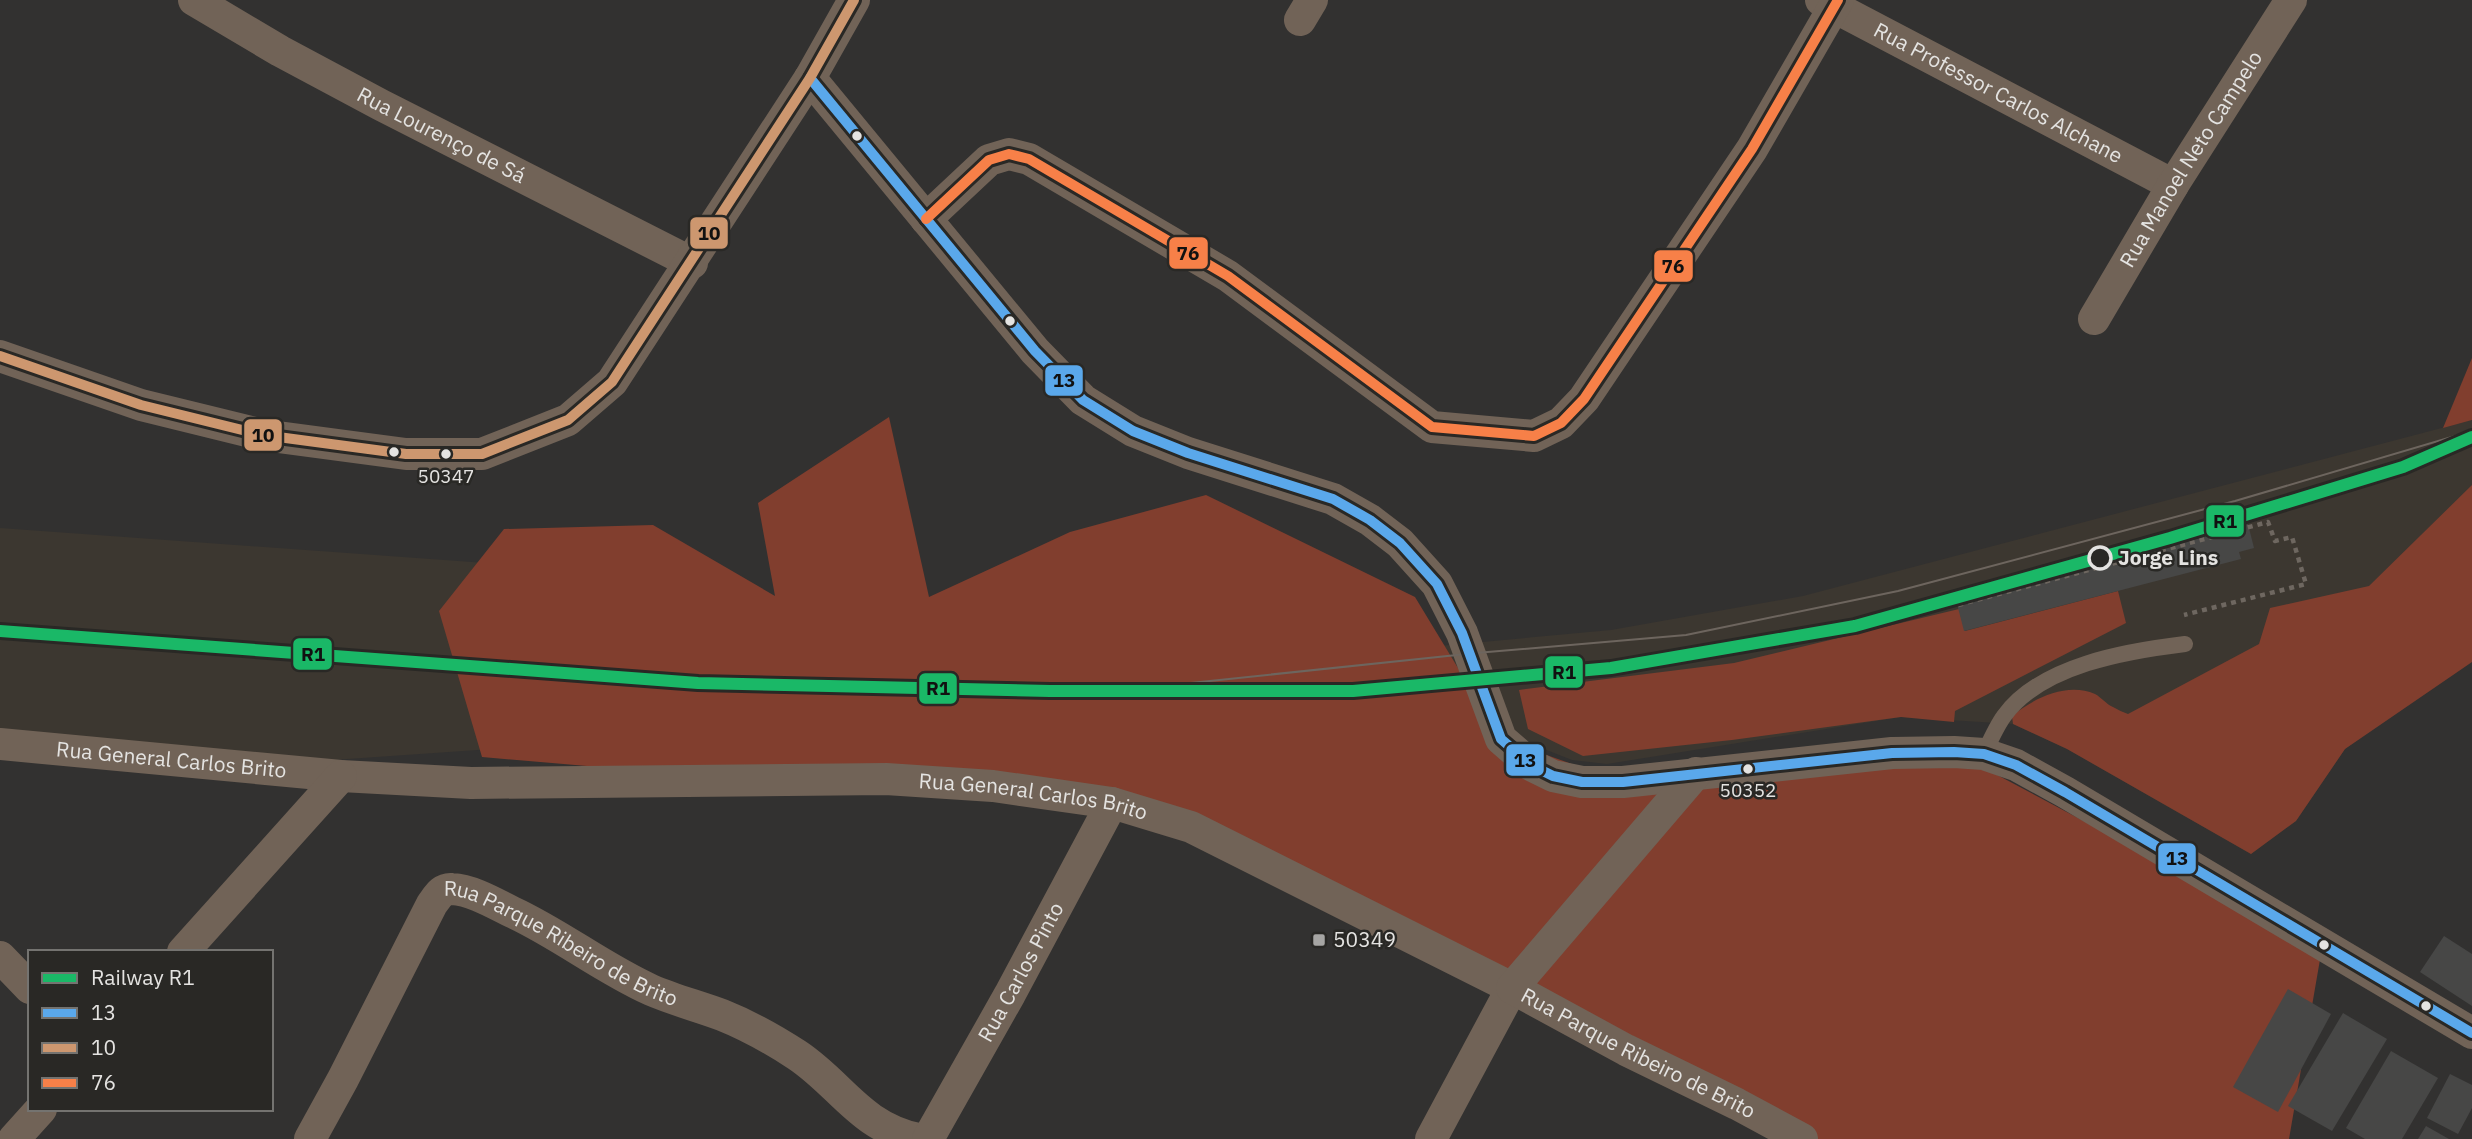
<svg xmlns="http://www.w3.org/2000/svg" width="2472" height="1139" font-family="'IBM Plex Sans',sans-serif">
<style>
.built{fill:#3c3730}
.green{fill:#813e2e}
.building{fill:#474746}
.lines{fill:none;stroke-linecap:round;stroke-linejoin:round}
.path{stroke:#6e6760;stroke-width:4.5;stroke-dasharray:5 5;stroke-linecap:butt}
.lane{stroke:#716357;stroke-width:16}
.street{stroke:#716357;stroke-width:32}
.tram{stroke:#6d655e;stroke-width:2}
.bus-1-casing{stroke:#292825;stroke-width:16}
.bus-2-casing{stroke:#292825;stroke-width:16}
.bus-3-casing{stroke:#292825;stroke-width:16}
.bus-1{stroke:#5aa8eb;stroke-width:10}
.bus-2{stroke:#cd976f;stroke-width:10}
.bus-3{stroke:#f78048;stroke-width:10}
.rail-1-casing{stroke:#292825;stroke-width:18}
.rail-1{stroke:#1ab867;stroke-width:12}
.bus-dot{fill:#e4e3e1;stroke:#292825;stroke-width:2.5}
.stop-dot{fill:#292825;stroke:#e4e3e1;stroke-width:3.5}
.poi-dot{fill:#a6a5a3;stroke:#292825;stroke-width:2.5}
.labels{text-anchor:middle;stroke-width:5;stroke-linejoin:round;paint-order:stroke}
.bus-label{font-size:19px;fill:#e4e3e1;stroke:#292825}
.street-label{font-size:21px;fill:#e4e3e1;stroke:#292825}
.stop-label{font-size:21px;font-weight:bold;fill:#e4e3e1;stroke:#292825;text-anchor:start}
.poi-label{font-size:21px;fill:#e4e3e1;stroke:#292825;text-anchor:start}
.line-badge{stroke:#292825;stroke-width:2.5}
.pale-badge-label{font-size:19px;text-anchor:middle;font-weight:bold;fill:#111}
</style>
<rect width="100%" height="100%" fill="#323130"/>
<polygon class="built" points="2472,420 2472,655 2345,749 2296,821 2251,854 2067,749 2013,724 1901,717 1607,764 1572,760 1539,747 1516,735 1253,807 593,742 333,760 0,730 0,528 693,578 785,672 1417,648 1611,630 1803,596"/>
<g class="green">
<polygon points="2472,358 2472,420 2443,428"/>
<polygon points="889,417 929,597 1070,532 1206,495 1415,597 1501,739 1623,782 1954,752 2322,948 2289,1139 1778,1139 1147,814 482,757 439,611 504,529 653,525 775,596 758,503"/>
<path d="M2472,485V662L2345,749L2296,821L2251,854L2067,749L2013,724L2012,716C2034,698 2067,682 2095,694C2101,697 2106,704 2113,707C2118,710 2123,712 2128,714L2259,644L2270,608L2369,586Z"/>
<polygon points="2118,591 2126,623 1955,711 1954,722 1901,717 1732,740 1583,756 1528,729 1519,690 1734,663 1959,609 1965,631"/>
</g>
<g class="building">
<polygon points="2248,524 2254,548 2239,552 2241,559 1964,631 1956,600"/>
<polygon points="2444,936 2472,954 2472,1006 2420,972"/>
<polygon points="2288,989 2331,1014 2278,1112 2233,1087"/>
<polygon points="2343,1013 2387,1039 2332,1131 2288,1106"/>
<polygon points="2391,1051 2438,1078 2402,1139 2365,1139 2346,1128"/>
<polygon points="2450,1074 2472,1085 2472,1108 2458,1134 2427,1118"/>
<polygon points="2426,1126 2449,1139 2418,1139"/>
</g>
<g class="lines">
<polyline class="path" points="1958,605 2268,522 2275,541 2292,537 2306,584 2184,615"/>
<path class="lane" d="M1984,754C1990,741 1996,727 2004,716C2041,665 2127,651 2185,644"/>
<g class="street">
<path id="s1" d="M194,0L280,51L381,105L692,263"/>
<path id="s2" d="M1821,0L2173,185"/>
<polyline points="1300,20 1312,0"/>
<polyline points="810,78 1035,351 1083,400 1133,431 1188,453 1333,499 1370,520 1400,543 1437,584 1462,633 1501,739 1531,765 1553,776 1582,782 1623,782 1892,753 1954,752 1984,754 2016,765 2065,792 2472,1033"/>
<polyline points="926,219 989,160 1009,154 1029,159 1228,276 1432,427 1534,436 1561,423 1584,399 1752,149 1838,0"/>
<path id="s3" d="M2094,319L2173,185L2291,0"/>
<polyline points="0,356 141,405 263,435 406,454 482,454 568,420 612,382 810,78 854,0"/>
<path id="s4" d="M0,744L341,776L471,783L886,779L993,786L1112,803L1191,827L1512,988L1431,1139"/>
<path id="s5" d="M1696,773L1512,988L1626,1050L1737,1104L1802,1139"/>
<polyline points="183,952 341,776"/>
<polyline points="0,957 30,988"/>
<polyline points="14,1139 41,1109"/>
<path id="s6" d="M310,1139L343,1079L432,904C438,896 442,888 452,889C472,890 494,903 512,912C560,934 602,968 651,990C674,1000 698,1006 722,1015C747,1025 774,1040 797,1055C842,1085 859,1126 918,1139"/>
<path id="s7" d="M928,1139L1010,994L1112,803"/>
</g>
<polyline class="tram" points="1114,691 1476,653 1686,635 1898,591 2235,501 2472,431"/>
<defs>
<polyline id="bus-1" points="810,78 1035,351 1083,400 1133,431 1188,453 1333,499 1370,520 1400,543 1437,584 1462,633 1501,739 1531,765 1553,776 1582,782 1623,782 1892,753 1954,752 1984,754 2016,765 2065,792 2472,1033"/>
<polyline id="bus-2" points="0,356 141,405 263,435 406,454 482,454 568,420 612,382 810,78 854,0"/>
<polyline id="bus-3" points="926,219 989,160 1009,154 1029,159 1228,276 1432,427 1534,436 1561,423 1584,399 1752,149 1838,0"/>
</defs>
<use href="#bus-1" class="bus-1-casing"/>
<use href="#bus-2" class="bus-2-casing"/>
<use href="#bus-3" class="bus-3-casing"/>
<use href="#bus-1" class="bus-1"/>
<use href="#bus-2" class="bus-2"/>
<use href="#bus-3" class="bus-3"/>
<defs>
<polyline id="rail-1" points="0,631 698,683 1050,691 1353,691 1611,668 1855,626 2170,538 2403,467 2472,437"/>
</defs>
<use href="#rail-1" class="rail-1-casing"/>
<use href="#rail-1" class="rail-1"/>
</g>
<g class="bus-dot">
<circle cx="857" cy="136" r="6"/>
<circle cx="1010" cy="321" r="6"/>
<circle cx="394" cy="452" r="6"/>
<circle cx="446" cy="454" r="6"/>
<circle cx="1748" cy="769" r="6"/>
<circle cx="2324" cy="945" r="6"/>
<circle cx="2426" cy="1006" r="6"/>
</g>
<circle class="stop-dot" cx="2100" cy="558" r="11"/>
<rect class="poi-dot" x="1312" y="933" width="14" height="14" rx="3.5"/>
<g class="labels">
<g class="bus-label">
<text x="446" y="483">50347</text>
<text x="1748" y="797">50352</text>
</g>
<g class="street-label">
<text dy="7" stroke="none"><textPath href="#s2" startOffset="200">Rua Professor Carlos Alchane</textPath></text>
<text dy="7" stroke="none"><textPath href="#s1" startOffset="282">Rua Lourenço de Sá</textPath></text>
<text dy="7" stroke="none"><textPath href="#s3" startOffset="187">Rua Manoel Neto Campelo</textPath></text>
<text dy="7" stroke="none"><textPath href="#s4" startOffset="172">Rua General Carlos Brito</textPath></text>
<text dy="7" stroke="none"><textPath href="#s4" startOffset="1036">Rua General Carlos Brito</textPath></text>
<text dy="7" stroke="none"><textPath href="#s6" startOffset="413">Rua Parque Ribeiro de Brito</textPath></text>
<text dy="7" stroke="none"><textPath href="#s7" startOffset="191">Rua Carlos Pinto</textPath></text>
<text dy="7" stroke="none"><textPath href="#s5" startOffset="425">Rua Parque Ribeiro de Brito</textPath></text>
</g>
<g class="stop-label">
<text x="2118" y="565">Jorge Lins</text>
</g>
<g class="poi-label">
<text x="1333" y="947">50349</text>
</g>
</g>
<g class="line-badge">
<rect x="689" y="216" width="40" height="34" rx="7" fill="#cd976f"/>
<rect x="1168" y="236" width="41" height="34" rx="7" fill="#f78048"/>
<rect x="1653" y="249" width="41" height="34" rx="7" fill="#f78048"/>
<rect x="1044" y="364" width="40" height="33" rx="7" fill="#5aa8eb"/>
<rect x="243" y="418" width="40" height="34" rx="7" fill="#cd976f"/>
<rect x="2205" y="504" width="40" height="34" rx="7" fill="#1ab867"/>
<rect x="292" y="637" width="41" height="34" rx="7" fill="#1ab867"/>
<rect x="1544" y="655" width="40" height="34" rx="7" fill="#1ab867"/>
<rect x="918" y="672" width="40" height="33" rx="7" fill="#1ab867"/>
<rect x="1505" y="743" width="40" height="34" rx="7" fill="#5aa8eb"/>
<rect x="2157" y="842" width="40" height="33" rx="7" fill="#5aa8eb"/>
</g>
<g class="pale-badge-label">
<text x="709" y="240">10</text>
<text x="1188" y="260">76</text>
<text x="1673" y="273">76</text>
<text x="1064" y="387">13</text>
<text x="263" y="442">10</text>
<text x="2225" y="528">R1</text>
<text x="313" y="661">R1</text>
<text x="1564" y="679">R1</text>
<text x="938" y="695">R1</text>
<text x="1525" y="767">13</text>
<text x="2177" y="865">13</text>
</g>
<rect x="28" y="950" width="245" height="161" fill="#292825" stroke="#747370" stroke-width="2"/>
<rect x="42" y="973" width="35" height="10" fill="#1ab867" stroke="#747370" stroke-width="2"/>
<text x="91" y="985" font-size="21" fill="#e4e3e1">Railway R1</text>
<rect x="42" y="1008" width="35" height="10" fill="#5aa8eb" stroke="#747370" stroke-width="2"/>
<text x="91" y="1020" font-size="21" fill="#e4e3e1">13</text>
<rect x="42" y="1043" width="35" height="10" fill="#cd976f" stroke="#747370" stroke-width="2"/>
<text x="91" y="1055" font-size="21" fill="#e4e3e1">10</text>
<rect x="42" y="1078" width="35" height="10" fill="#f78048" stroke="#747370" stroke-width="2"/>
<text x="91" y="1090" font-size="21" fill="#e4e3e1">76</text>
</svg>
